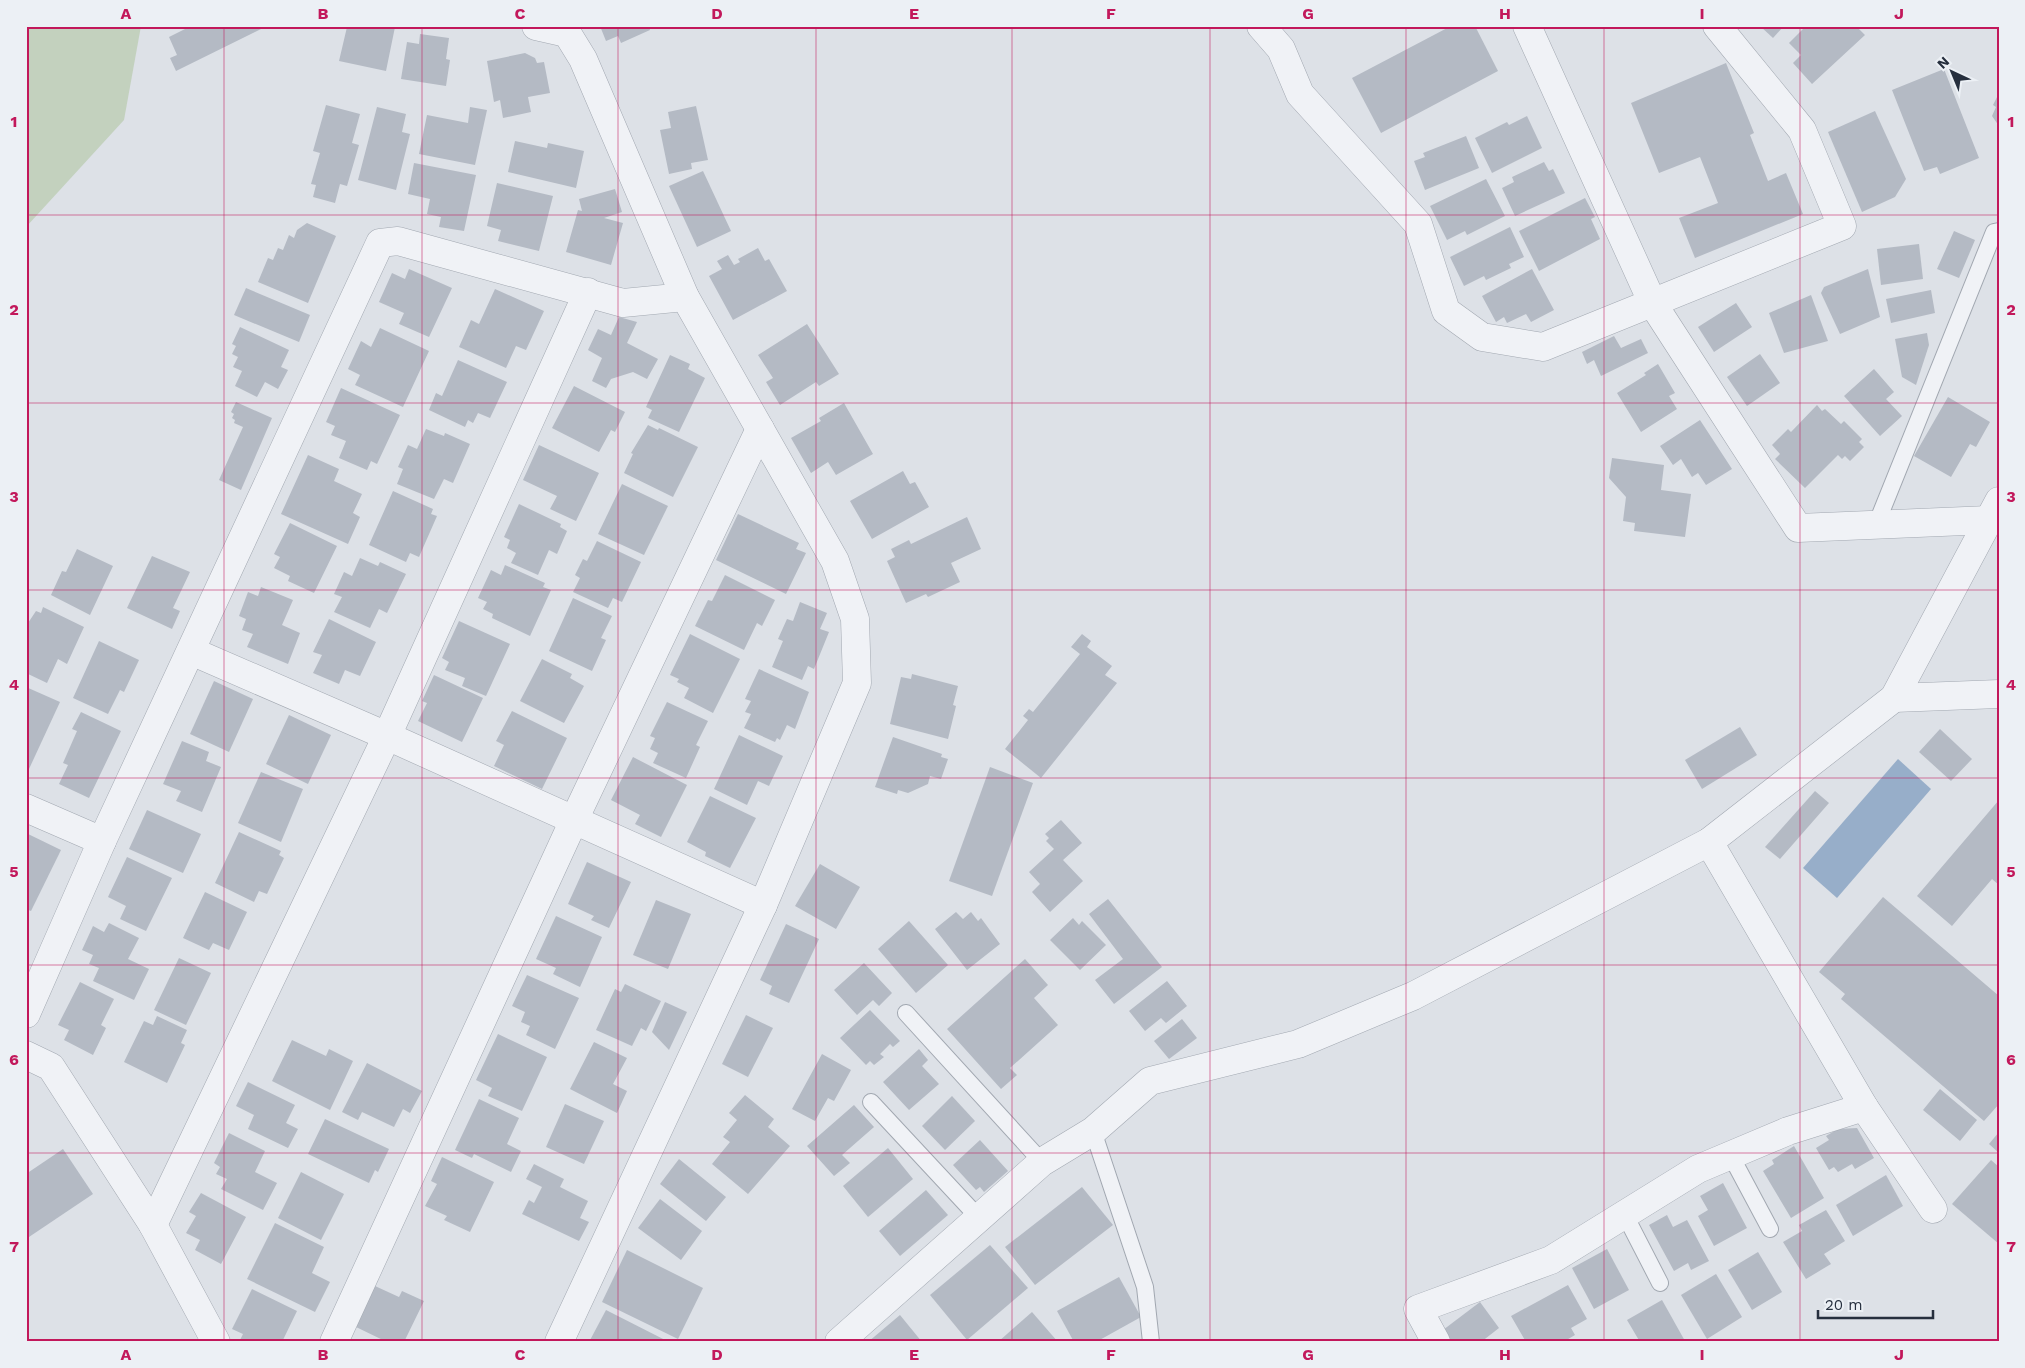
<svg xmlns="http://www.w3.org/2000/svg" width="2025" height="1368" font-family="'Work Sans',sans-serif">
<style>
.green{fill:#c3d1be}
.water{fill:#97aec9}
.building{fill:#b4bac4}
.lines{fill:none;stroke-linecap:round;stroke-linejoin:round}
.service-casing{stroke:#a2a8b1;stroke-width:18}
.minor-casing{stroke:#a2a8b1;stroke-width:29}
.service{stroke:#f0f2f6;stroke-width:16}
.minor{stroke:#f0f2f6;stroke-width:28}
.grid{fill:none;stroke:#c2185b;stroke-width:1;stroke-opacity:0.55}
.neatline{fill:none;stroke:#c2185b;stroke-width:2}
.grid-label{font-size:16px;text-anchor:middle;font-weight:bold;fill:#c2185b}
</style>
<rect width="100%" height="100%" fill="#dde1e7"/>
<polygon class="green" points="26,26 141,26 124,120 26,227"/>
<polygon class="water" points="1898,759 1931,789 1837,898 1803,868"/>
<g class="building">
<polygon points="191,26 267,26 176,71 170,58 177,55 169,37"/>
<polygon points="360,26 395,27 386,71 339,61 347,27 359,29"/>
<polygon points="600,26 649,26 650,30 621,43 618,36 606,41"/>
<polygon points="1451,26 1475,26 1498,71 1381,133 1352,78"/>
<polygon points="1760,26 1784,26 1773,38"/>
<polygon points="1806,26 1856,26 1865,35 1812,84 1793,63 1801,55 1789,43"/>
<polygon points="420,34 449,38 446,59 450,60 446,86 401,79 407,42 419,44"/>
<polygon points="525,53 535,58 537,63 544,62 550,93 528,97 531,112 503,118 500,100 494,102 487,61"/>
<polygon points="1726,63 1754,133 1750,135 1768,181 1786,173 1803,214 1695,258 1679,218 1718,203 1700,157 1659,173 1631,103"/>
<polygon points="1944,69 1979,158 1940,174 1937,167 1924,171 1892,90"/>
<polygon points="1999,93 1999,126 1992,116 1996,107 1993,105"/>
<polygon points="326,105 360,114 352,143 359,145 347,186 340,184 335,203 313,197 316,185 311,184 320,153 313,151"/>
<polygon points="696,106 708,160 691,163 692,169 669,174 660,130 671,128 668,112"/>
<polygon points="377,107 406,114 402,132 410,134 396,190 358,180"/>
<polygon points="470,107 487,110 475,165 419,154 427,115 468,123"/>
<polygon points="1875,111 1906,179 1895,197 1862,212 1828,132"/>
<polygon points="1527,116 1542,148 1492,173 1475,138 1507,122 1509,125"/>
<polygon points="1466,136 1479,168 1425,190 1414,161 1425,157 1423,153"/>
<polygon points="515,141 547,148 548,143 584,151 576,188 508,172"/>
<polygon points="1544,162 1549,171 1553,169 1565,193 1515,216 1502,188 1514,182 1512,177"/>
<polygon points="414,163 476,175 464,231 439,227 441,217 427,214 430,199 408,194"/>
<polygon points="703,171 731,231 697,247 669,186"/>
<polygon points="1486,179 1505,216 1467,235 1465,231 1447,240 1430,206"/>
<polygon points="497,183 553,196 539,251 498,241 501,230 487,226"/>
<polygon points="615,189 622,212 604,218 623,223 611,265 566,252 578,210 582,211 579,199"/>
<polygon points="1585,198 1595,217 1591,219 1600,239 1539,271 1519,231"/>
<polygon points="307,223 336,236 308,303 258,282 268,258 273,260 278,248 283,250 289,235 294,238 297,230"/>
<polygon points="1510,227 1524,257 1509,264 1511,268 1486,280 1484,276 1464,286 1450,257"/>
<polygon points="1954,231 1975,240 1959,278 1937,269"/>
<polygon points="1919,244 1923,279 1881,285 1877,249"/>
<polygon points="758,248 765,261 769,259 787,291 733,320 709,276 722,269 717,261 728,255 734,265 740,262 738,259"/>
<polygon points="409,269 452,288 429,337 399,324 404,313 379,302 392,273 405,279"/>
<polygon points="1532,269 1554,310 1531,322 1526,314 1507,323 1504,317 1496,322 1482,296"/>
<polygon points="1868,269 1880,317 1840,334 1821,293 1824,287"/>
<polygon points="246,288 310,315 299,342 234,315"/>
<polygon points="495,289 544,311 526,350 516,346 506,368 459,347 471,320 479,324"/>
<polygon points="1931,290 1935,313 1891,323 1886,299"/>
<polygon points="1811,295 1828,341 1784,353 1769,313"/>
<polygon points="1736,303 1752,327 1714,352 1698,327"/>
<polygon points="619,317 637,322 627,343 658,359 647,379 633,372 611,379 606,388 592,381 602,358 588,350 598,329 611,335"/>
<polygon points="807,324 839,374 819,386 816,382 780,405 766,382 773,378 758,355"/>
<polygon points="240,327 289,350 281,367 288,370 278,389 265,382 257,397 235,386 242,371 233,367 238,357 232,354 236,346 232,344"/>
<polygon points="380,328 429,351 403,407 355,385 360,375 348,369 361,341 371,347"/>
<polygon points="1927,333 1929,345 1916,385 1902,377 1895,339"/>
<polygon points="1614,336 1621,348 1641,339 1648,353 1601,376 1594,360 1587,364 1582,352"/>
<polygon points="1760,354 1780,383 1747,406 1727,377"/>
<polygon points="670,355 690,364 688,369 705,378 679,432 648,418 652,410 646,407"/>
<polygon points="458,360 507,382 490,418 478,413 473,423 468,420 465,427 429,410 436,393 442,396"/>
<polygon points="1658,364 1675,393 1669,396 1677,409 1641,432 1617,393 1646,375 1644,373"/>
<polygon points="1874,369 1894,392 1886,399 1902,416 1880,436 1844,396"/>
<polygon points="574,386 625,412 615,432 611,430 599,452 552,428"/>
<polygon points="341,388 400,415 377,464 371,461 367,470 339,458 346,441 331,435 335,426 326,422"/>
<polygon points="1948,397 1990,422 1976,447 1970,444 1951,477 1914,456"/>
<polygon points="236,402 272,418 241,490 219,480 243,427 234,423 235,420 232,418 234,414 231,412"/>
<polygon points="844,403 873,454 836,475 828,462 811,473 791,438 821,421 819,418"/>
<polygon points="1817,405 1822,411 1825,409 1841,424 1844,421 1862,439 1859,442 1864,447 1850,461 1845,456 1842,459 1838,455 1805,488 1775,459 1780,454 1772,445 1788,429 1791,432"/>
<polygon points="1700,420 1732,469 1706,485 1698,473 1692,477 1681,459 1673,465 1660,446"/>
<polygon points="648,425 658,430 659,428 698,447 673,497 624,473 633,454 631,453"/>
<polygon points="426,429 444,436 445,433 470,444 453,483 444,479 434,499 397,484 403,469 398,467 408,445 417,449"/>
<polygon points="539,445 599,473 576,521 550,509 557,496 523,480"/>
<polygon points="308,455 339,469 334,481 362,494 353,513 360,517 348,544 281,514"/>
<polygon points="1612,458 1664,465 1661,490 1691,494 1685,537 1634,531 1635,523 1623,521 1626,497 1609,478"/>
<polygon points="903,471 910,484 915,482 929,507 872,539 850,501"/>
<polygon points="622,484 668,506 644,555 598,534"/>
<polygon points="393,491 433,509 431,514 437,516 419,557 410,553 406,562 369,545"/>
<polygon points="519,504 561,524 560,527 567,531 557,554 549,550 538,575 511,563 516,553 507,548 510,540 504,537"/>
<polygon points="738,514 799,543 796,549 806,553 786,594 716,560"/>
<polygon points="967,517 981,549 951,563 960,582 928,597 926,594 906,603 887,561 895,557 891,549 909,540 911,544"/>
<polygon points="290,523 337,546 314,593 288,581 290,576 274,568 280,557 274,554"/>
<polygon points="597,541 641,562 622,602 613,598 608,608 573,592 580,578 575,575 583,559 587,561"/>
<polygon points="77,549 113,566 90,615 51,595 62,571 66,572"/>
<polygon points="152,556 190,572 173,608 180,611 172,629 127,608"/>
<polygon points="360,558 378,566 380,562 406,574 387,613 379,609 370,628 334,612 342,597 334,594 344,572 352,576"/>
<polygon points="505,565 545,583 543,587 551,590 530,636 492,618 493,614 483,609 487,602 478,598 491,570 501,575"/>
<polygon points="725,575 775,600 762,626 757,623 744,650 695,626 708,600 712,601"/>
<polygon points="261,587 293,600 282,625 300,633 288,664 247,647 253,634 242,630 246,619 239,616 248,592 258,596"/>
<polygon points="573,598 612,616 601,638 606,640 592,671 549,651"/>
<polygon points="800,602 827,613 820,629 829,632 814,669 808,666 802,680 772,667 783,641 778,639 787,619 793,621"/>
<polygon points="43,607 84,627 67,664 58,659 47,683 26,673 26,626 36,611 41,613"/>
<polygon points="329,619 376,642 360,676 345,670 339,684 313,673 322,655 313,652"/>
<polygon points="459,621 510,644 486,696 462,686 465,678 445,670 449,662 442,658"/>
<polygon points="690,634 740,659 713,713 684,698 689,688 677,682 679,679 670,675"/>
<polygon points="1082,634 1091,641 1087,647 1112,666 1105,675 1117,683 1041,778 1005,749 1028,720 1023,716 1029,709 1033,712 1080,654 1071,647"/>
<polygon points="99,641 139,660 124,692 120,690 108,714 73,698"/>
<polygon points="542,659 572,674 570,678 584,686 564,723 520,701"/>
<polygon points="759,669 809,692 795,729 787,725 780,740 777,738 775,742 744,728 751,714 745,712 751,701 745,699"/>
<polygon points="912,674 958,686 953,705 956,706 948,739 890,724 901,677 911,679"/>
<polygon points="434,675 483,698 462,742 418,721 427,703 422,701"/>
<polygon points="214,681 253,699 229,752 190,734"/>
<polygon points="26,687 60,702 29,769 26,768"/>
<polygon points="667,702 708,721 696,745 700,747 686,778 653,763 658,753 650,749 655,738 650,736"/>
<polygon points="512,711 567,738 542,789 494,766 504,745 496,741"/>
<polygon points="81,712 121,731 89,798 59,784 68,765 63,763 77,731 72,729"/>
<polygon points="289,715 331,735 308,784 266,764"/>
<polygon points="1740,727 1757,755 1702,789 1685,760"/>
<polygon points="1940,729 1972,759 1951,781 1919,752"/>
<polygon points="739,735 783,756 769,786 758,781 747,805 714,789"/>
<polygon points="893,737 942,754 941,757 948,759 941,779 930,776 928,784 908,793 898,790 897,794 875,787"/>
<polygon points="182,741 209,752 206,761 221,767 202,812 176,801 181,791 163,784"/>
<polygon points="633,757 687,785 661,837 635,824 640,815 611,800"/>
<polygon points="990,767 1033,783 992,896 949,881"/>
<polygon points="261,772 303,789 281,842 238,823"/>
<polygon points="1815,791 1829,803 1780,859 1765,847"/>
<polygon points="710,796 756,818 730,868 705,856 706,852 687,842"/>
<polygon points="1999,800 1999,885 1992,879 1952,926 1917,896"/>
<polygon points="147,810 201,834 183,873 129,849"/>
<polygon points="1061,820 1082,843 1063,860 1083,881 1050,912 1032,892 1040,884 1029,872 1054,849 1046,841 1049,838 1045,834"/>
<polygon points="239,832 281,851 279,855 284,858 267,894 259,891 254,902 215,883"/>
<polygon points="26,833 61,850 31,911 26,909"/>
<polygon points="127,857 172,878 146,931 120,919 126,906 108,897"/>
<polygon points="587,862 631,882 609,928 591,920 594,916 568,904"/>
<polygon points="820,864 860,887 836,929 795,906"/>
<polygon points="205,892 247,912 229,950 213,943 209,950 183,938"/>
<polygon points="1883,897 1999,996 1999,1104 1984,1121 1841,999 1845,994 1819,972"/>
<polygon points="1108,899 1162,967 1114,1004 1095,980 1123,959 1089,914"/>
<polygon points="656,900 691,914 668,969 633,955"/>
<polygon points="956,912 963,919 971,912 978,921 981,918 1000,944 967,970 935,929"/>
<polygon points="556,916 602,937 580,987 553,974 556,968 536,959"/>
<polygon points="1073,918 1079,925 1082,921 1106,945 1080,970 1050,940"/>
<polygon points="909,921 948,965 916,993 878,949"/>
<polygon points="109,923 139,938 128,959 149,969 134,1000 93,981 99,968 89,964 93,955 82,950 93,926 104,932"/>
<polygon points="786,924 819,939 789,1003 769,994 772,986 760,980"/>
<polygon points="179,958 211,973 186,1025 154,1010"/>
<polygon points="1025,959 1048,985 1034,998 1058,1025 1010,1068 1017,1075 1001,1089 947,1029"/>
<polygon points="864,963 892,993 879,1006 873,1000 857,1015 834,990"/>
<polygon points="527,975 579,998 555,1049 526,1035 530,1026 521,1022 525,1012 512,1006"/>
<polygon points="1167,981 1187,1006 1166,1023 1161,1018 1145,1031 1129,1011"/>
<polygon points="80,982 114,999 101,1025 106,1028 93,1055 64,1040 69,1030 58,1025"/>
<polygon points="625,984 661,1001 646,1031 641,1028 632,1046 596,1030 615,989 621,992"/>
<polygon points="665,1002 687,1012 669,1050 652,1032"/>
<polygon points="870,1010 900,1041 893,1047 890,1044 880,1054 884,1057 874,1065 870,1061 866,1065 840,1038"/>
<polygon points="746,1015 773,1028 748,1077 722,1064"/>
<polygon points="157,1016 187,1030 181,1043 185,1045 167,1083 124,1062 144,1021 153,1025"/>
<polygon points="1182,1019 1197,1038 1169,1059 1154,1041"/>
<polygon points="498,1034 547,1057 522,1111 488,1096 492,1088 476,1080"/>
<polygon points="292,1040 326,1056 329,1049 353,1061 330,1110 272,1081"/>
<polygon points="594,1042 627,1058 613,1084 627,1091 617,1113 570,1089"/>
<polygon points="919,1049 928,1060 922,1066 939,1084 909,1110 883,1082"/>
<polygon points="822,1054 851,1070 834,1101 828,1098 815,1121 792,1109"/>
<polygon points="367,1063 422,1091 410,1113 403,1109 394,1127 362,1112 358,1120 342,1112"/>
<polygon points="248,1082 295,1105 286,1123 298,1129 288,1148 248,1129 254,1115 236,1106"/>
<polygon points="1940,1089 1977,1120 1960,1141 1923,1110"/>
<polygon points="745,1095 774,1119 768,1127 790,1146 748,1194 712,1164 730,1142 723,1137 737,1120 729,1113"/>
<polygon points="952,1096 975,1121 945,1150 922,1126"/>
<polygon points="479,1099 519,1118 507,1144 521,1151 511,1172 474,1154 472,1158 455,1150"/>
<polygon points="565,1104 604,1121 584,1164 546,1147"/>
<polygon points="854,1105 874,1127 842,1155 850,1163 834,1176 807,1146"/>
<polygon points="325,1119 389,1149 378,1172 375,1170 369,1183 308,1154"/>
<polygon points="1857,1128 1874,1158 1855,1169 1852,1164 1838,1172 1834,1167 1829,1170 1816,1148 1829,1140 1826,1136 1838,1129"/>
<polygon points="1999,1132 1999,1153 1989,1144"/>
<polygon points="229,1133 265,1151 255,1172 277,1183 263,1210 221,1189 227,1179 216,1174 220,1167 214,1163"/>
<polygon points="980,1140 1008,1171 984,1192 980,1187 976,1190 953,1165"/>
<polygon points="1794,1146 1824,1198 1791,1218 1763,1171 1774,1164 1772,1160"/>
<polygon points="888,1148 913,1179 868,1217 843,1186"/>
<polygon points="63,1149 93,1194 26,1239 26,1174"/>
<polygon points="442,1157 494,1182 470,1232 444,1220 447,1216 425,1206 437,1184 431,1181"/>
<polygon points="679,1159 726,1197 706,1221 660,1184"/>
<polygon points="1991,1160 1999,1167 1999,1244 1952,1204"/>
<polygon points="534,1164 564,1179 560,1187 588,1201 580,1218 589,1222 579,1241 522,1214 529,1200 534,1203 542,1187 526,1179"/>
<polygon points="301,1172 344,1194 321,1240 278,1218"/>
<polygon points="1886,1175 1903,1206 1853,1236 1836,1205"/>
<polygon points="1723,1183 1747,1228 1714,1246 1698,1216 1708,1210 1700,1196"/>
<polygon points="1082,1187 1113,1225 1035,1285 1005,1247"/>
<polygon points="926,1190 948,1215 900,1256 879,1231"/>
<polygon points="201,1193 246,1217 221,1264 195,1250 200,1240 186,1233 196,1216 189,1212"/>
<polygon points="660,1199 702,1231 681,1260 638,1228"/>
<polygon points="1826,1210 1845,1241 1824,1254 1831,1264 1806,1279 1783,1242 1802,1231 1799,1225"/>
<polygon points="1667,1215 1673,1227 1687,1220 1709,1261 1691,1270 1688,1263 1674,1271 1649,1225"/>
<polygon points="275,1223 324,1247 312,1273 330,1282 315,1312 247,1279"/>
<polygon points="990,1245 1028,1288 967,1340 930,1295"/>
<polygon points="1607,1249 1629,1290 1594,1309 1572,1268"/>
<polygon points="627,1250 703,1288 678,1339 602,1302"/>
<polygon points="1758,1252 1782,1292 1752,1310 1728,1270"/>
<polygon points="1716,1274 1742,1317 1707,1339 1681,1295"/>
<polygon points="1119,1277 1141,1317 1096,1342 1074,1342 1057,1311"/>
<polygon points="1568,1285 1587,1319 1571,1328 1575,1335 1563,1342 1551,1342 1550,1340 1546,1342 1526,1342 1511,1316"/>
<polygon points="375,1286 399,1297 402,1291 424,1301 404,1342 387,1342 356,1327"/>
<polygon points="252,1289 297,1311 282,1342 242,1342 240,1340 243,1334 232,1329"/>
<polygon points="1662,1300 1685,1341 1683,1342 1640,1342 1627,1320"/>
<polygon points="1480,1302 1499,1328 1481,1342 1451,1342 1443,1330"/>
<polygon points="606,1310 669,1342 589,1342"/>
<polygon points="1032,1312 1058,1342 998,1342"/>
<polygon points="900,1315 922,1342 868,1342"/>
</g>
<g class="lines">
<defs>
<g id="service">
<polyline points="1876,525 1994,232 1999,231"/>
<polyline points="906,1013 1042,1162"/>
<polyline points="871,1102 979,1218"/>
<polyline points="1093,1131 1145,1287 1151,1342"/>
<polyline points="1731,1156 1770,1229"/>
<polyline points="1625,1215 1660,1283"/>
</g>
<g id="minor">
<polyline points="536,26 567,33 583,59 685,297 835,561 855,619 857,683 763,905 559,1342"/>
<polyline points="1261,26 1281,49 1300,94 1418,224 1446,311 1482,337 1543,347 1842,226 1802,130 1717,26"/>
<polyline points="1527,26 1653,304 1798,528 1989,520"/>
<polyline points="191,651 387,736 763,905"/>
<polyline points="1894,698 1999,694"/>
<polyline points="26,808 102,841"/>
<polyline points="1709,842 1864,1107 1933,1209"/>
<polyline points="26,1014 102,841 380,243 398,241 623,303 685,297"/>
<polyline points="26,1055 51,1067 153,1225 216,1342"/>
<polyline points="153,1225 387,736 588,292"/>
<polyline points="334,1342 574,820 760,429"/>
<polyline points="839,1342 1042,1162 1093,1131 1150,1081 1298,1044 1413,996 1709,842 1894,698 1999,501"/>
<polyline points="1436,1342 1418,1309 1551,1260 1698,1169 1788,1131 1864,1107"/>
</g>
</defs>
<use href="#service" class="service-casing"/>
<use href="#minor" class="minor-casing"/>
<use href="#service" class="service"/>
<use href="#minor" class="minor"/>
</g>
<path class="grid" d="M224,26V1342M422,26V1342M618,26V1342M816,26V1342M1012,26V1342M1210,26V1342M1406,26V1342M1604,26V1342M1800,26V1342M26,215H1999M26,403H1999M26,590H1999M26,778H1999M26,965H1999M26,1153H1999"/>
<rect width="2025" height="1368" fill="none" stroke="#ecf0f5" stroke-width="55"/>
<g transform="translate(1952 72) rotate(316)" stroke="#ecf0f5" stroke-width="4" paint-order="stroke">
<path d="M0-4L9 19L0 12L-9 19Z" fill="#262f3e"/>
<text y="-8" font-size="14" font-weight="bold" text-anchor="middle" fill="#262f3e">N</text>
</g>
<path d="M1818 1310v8h115v-8" fill="none" stroke="#262f3e" stroke-width="2.5"/>
<text x="1825" y="1310" font-size="15" fill="#262f3e" stroke="#ecf0f5" stroke-width="4" paint-order="stroke">20 m</text>
<rect x="28" y="28" width="1970" height="1312" class="neatline"/>
<g class="grid-label">
<text x="126" y="19">A</text>
<text x="323" y="19">B</text>
<text x="520" y="19">C</text>
<text x="717" y="19">D</text>
<text x="914" y="19">E</text>
<text x="1111" y="19">F</text>
<text x="1308" y="19">G</text>
<text x="1505" y="19">H</text>
<text x="1702" y="19">I</text>
<text x="1899" y="19">J</text>
<text x="14" y="127">1</text>
<text x="2011" y="127">1</text>
<text x="14" y="315">2</text>
<text x="2011" y="315">2</text>
<text x="14" y="502">3</text>
<text x="2011" y="502">3</text>
<text x="14" y="690">4</text>
<text x="2011" y="690">4</text>
<text x="14" y="877">5</text>
<text x="2011" y="877">5</text>
<text x="14" y="1065">6</text>
<text x="2011" y="1065">6</text>
<text x="14" y="1252">7</text>
<text x="2011" y="1252">7</text>
<text x="126" y="1360">A</text>
<text x="323" y="1360">B</text>
<text x="520" y="1360">C</text>
<text x="717" y="1360">D</text>
<text x="914" y="1360">E</text>
<text x="1111" y="1360">F</text>
<text x="1308" y="1360">G</text>
<text x="1505" y="1360">H</text>
<text x="1702" y="1360">I</text>
<text x="1899" y="1360">J</text>
</g>
</svg>
